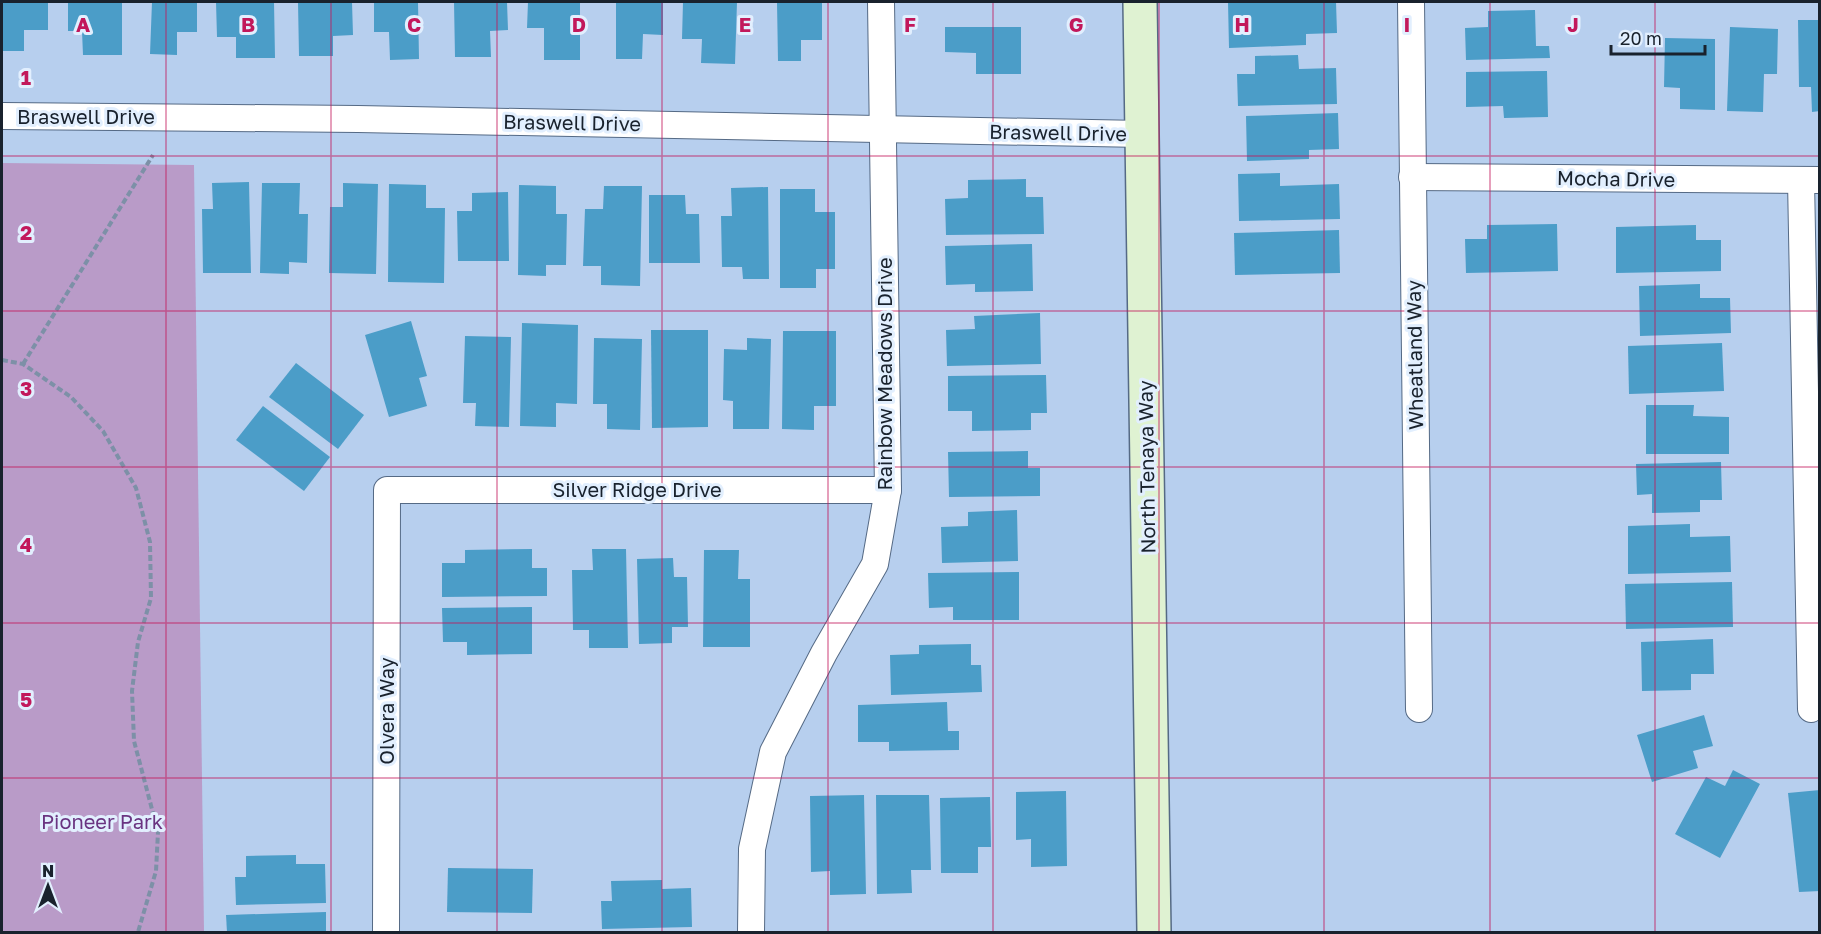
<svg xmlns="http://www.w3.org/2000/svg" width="1821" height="934" font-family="'Golos Text',sans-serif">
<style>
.green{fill:#b99bc8}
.building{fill:#4b9dc8}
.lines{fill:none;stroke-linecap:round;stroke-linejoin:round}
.street-casing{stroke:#556a85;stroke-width:28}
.secondary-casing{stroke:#556a85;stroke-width:36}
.path{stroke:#7d90a7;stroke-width:4;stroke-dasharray:6 3;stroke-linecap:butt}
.street{stroke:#fff;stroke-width:26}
.secondary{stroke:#dff2d2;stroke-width:33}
.grid{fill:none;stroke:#c2185b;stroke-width:1.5;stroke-opacity:0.55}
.labels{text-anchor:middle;stroke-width:6;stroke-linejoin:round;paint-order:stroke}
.street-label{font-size:20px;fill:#19222d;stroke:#e2effe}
.park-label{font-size:20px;fill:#6a3481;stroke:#e2effe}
.grid-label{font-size:20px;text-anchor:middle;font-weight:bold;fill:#c2185b;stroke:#e2effe;stroke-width:6;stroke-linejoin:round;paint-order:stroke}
</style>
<rect width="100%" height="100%" fill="#b7cfee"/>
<polygon class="green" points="2,163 194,165 204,932 2,932"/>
<g class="building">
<polygon points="2,2 48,2 48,30 24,30 24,51 2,51"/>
<polygon points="68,2 122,2 122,55 83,55 82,31 68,31"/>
<polygon points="152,2 197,2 197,32 177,32 177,55 150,54"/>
<polygon points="216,2 274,2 275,58 236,58 236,37 217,37"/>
<polygon points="298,2 352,2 353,35 333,36 333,56 299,56"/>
<polygon points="374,2 418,2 419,59 390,60 389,32 374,32"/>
<polygon points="454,2 507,2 508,30 490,31 491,57 455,57"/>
<polygon points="528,2 580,2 580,60 544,60 544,28 527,28"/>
<polygon points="616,2 663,2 663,35 643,34 642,59 616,59"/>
<polygon points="683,2 737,2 735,64 701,63 702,39 682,39"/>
<polygon points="777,2 822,2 822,40 801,40 801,61 778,61"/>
<polygon points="1228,2 1336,2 1337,33 1306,34 1306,45 1229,48"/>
<polygon points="1535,10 1536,46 1549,46 1550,58 1466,60 1465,28 1488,27 1488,11"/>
<polygon points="1798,20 1820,20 1820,111 1812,112 1811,87 1799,87"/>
<polygon points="945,27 1021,27 1021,74 976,74 976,53 945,52"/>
<polygon points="1730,27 1778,29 1777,74 1764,74 1763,112 1727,111"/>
<polygon points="1665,38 1715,39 1715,110 1680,109 1680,88 1664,87"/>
<polygon points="1298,55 1299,69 1336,68 1337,104 1238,106 1237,74 1255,74 1255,56"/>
<polygon points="1547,71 1548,117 1504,118 1503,106 1466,107 1466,72"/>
<polygon points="1338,113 1339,149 1309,150 1309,159 1247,161 1246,116"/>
<polygon points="1280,173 1280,186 1339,184 1340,219 1239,221 1238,174"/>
<polygon points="1026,179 1026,197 1043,197 1044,234 946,235 945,199 968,198 968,180"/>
<polygon points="249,182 251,273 203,273 202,209 213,209 212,183"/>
<polygon points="262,183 300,183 299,214 308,214 307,263 289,262 289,274 260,273"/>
<polygon points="343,183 378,184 376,274 329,273 330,207 343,207"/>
<polygon points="389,184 426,185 426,208 445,208 444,283 388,282"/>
<polygon points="519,185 556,186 556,214 567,214 566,265 546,265 546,276 518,275"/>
<polygon points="604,186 642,186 640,286 601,285 601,266 583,266 585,209 603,209"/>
<polygon points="768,187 769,279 743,279 742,267 722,267 721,216 732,216 731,188"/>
<polygon points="780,189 815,189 815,212 835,212 835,269 816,269 816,288 780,288"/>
<polygon points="508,192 509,261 458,261 457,211 472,211 472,193"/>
<polygon points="649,195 685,195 686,214 699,214 700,263 649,263"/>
<polygon points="1557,224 1558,271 1466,273 1465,239 1487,239 1487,225"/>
<polygon points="1696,225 1696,240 1721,240 1721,271 1616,273 1616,227"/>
<polygon points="1339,230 1340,273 1235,275 1234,233"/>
<polygon points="1032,244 1033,291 975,292 975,284 946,285 945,246"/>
<polygon points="1700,284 1700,298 1730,298 1731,333 1640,336 1639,286"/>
<polygon points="1040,313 1041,364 947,366 946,330 975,329 974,316"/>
<polygon points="411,321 427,376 419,378 427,406 389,417 365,335"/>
<polygon points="522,323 578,325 577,404 556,403 556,427 520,426"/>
<polygon points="651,330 708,330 708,427 652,428"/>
<polygon points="783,331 836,331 836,406 814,406 814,430 782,429"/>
<polygon points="465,336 511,337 509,427 475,426 476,403 463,403"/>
<polygon points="594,338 642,339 640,430 607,429 607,404 593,404"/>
<polygon points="747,338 771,339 769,429 733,429 733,401 723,400 724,349 747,350"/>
<polygon points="1722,343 1724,391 1629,394 1628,346"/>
<polygon points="296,363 364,415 338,449 269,397"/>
<polygon points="1046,375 1047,413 1031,413 1031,430 972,431 972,411 948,411 948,376"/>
<polygon points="1646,405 1694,405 1693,416 1729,417 1729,454 1646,454"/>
<polygon points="263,406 330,457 304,491 236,440"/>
<polygon points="1028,451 1028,468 1040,468 1040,496 949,497 948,452"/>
<polygon points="1721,462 1722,500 1700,500 1700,512 1652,513 1652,494 1637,495 1636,464"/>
<polygon points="1017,510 1018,561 942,563 941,527 968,526 968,512"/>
<polygon points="1690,524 1690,537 1730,536 1731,572 1628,574 1628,526"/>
<polygon points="532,549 532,568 547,568 547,596 442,597 442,563 465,563 465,550"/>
<polygon points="592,549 626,549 628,648 589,648 589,630 573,630 572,570 593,570"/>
<polygon points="704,550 739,550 738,579 750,579 750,647 703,647"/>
<polygon points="673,558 674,577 687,577 688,627 672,627 672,643 639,644 637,559"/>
<polygon points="1019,572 1019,620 953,620 953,607 929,608 928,573"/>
<polygon points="1732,582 1733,627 1626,629 1625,584"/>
<polygon points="532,607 532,654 467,655 467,642 443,642 442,608"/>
<polygon points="1713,639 1714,674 1691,674 1691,690 1642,691 1641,642"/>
<polygon points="971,644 971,665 981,665 982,692 891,695 890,655 919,654 919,645"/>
<polygon points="947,702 948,731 959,731 959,750 889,751 889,742 858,742 858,705"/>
<polygon points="1704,715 1713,746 1693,751 1698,768 1652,782 1637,735"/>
<polygon points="1733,770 1760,784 1720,858 1675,834 1706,777 1725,786"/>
<polygon points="1820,790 1820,891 1799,892 1788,793"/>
<polygon points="1066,791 1067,866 1031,867 1031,839 1016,840 1016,792"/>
<polygon points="864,795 866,894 830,895 830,871 811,872 810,796"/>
<polygon points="876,795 929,795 931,870 911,870 912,893 877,894"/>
<polygon points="990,797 991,847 978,847 978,873 941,873 940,798"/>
<polygon points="296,855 296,864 325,864 326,903 236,905 235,877 246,877 246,856"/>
<polygon points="448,868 533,869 532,913 447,912"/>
<polygon points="662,880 662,889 691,888 692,927 602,929 601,901 612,901 611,881"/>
<polygon points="326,912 326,932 227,932 226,915"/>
</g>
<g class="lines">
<defs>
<g id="street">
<polyline points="1411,2 1419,709"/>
<polyline points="2,116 358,119 1142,134"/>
<polyline points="1412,177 1820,180"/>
<polyline points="1801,180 1811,709"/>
<polyline points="386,932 387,490 888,490"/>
<polyline points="751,932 752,849 773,752 824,653 875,564 888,490 881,2"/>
</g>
<polyline id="secondary" points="1140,2 1154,932"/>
</defs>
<use href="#street" class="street-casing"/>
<use href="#secondary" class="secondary-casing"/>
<g class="path">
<polyline points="2,360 23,364 71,397 103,431 136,488 150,542 151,598 138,642 132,691 134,741 158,832 156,871 138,932"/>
<polyline points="23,364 153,155"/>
</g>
<use href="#street" class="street"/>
<use href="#secondary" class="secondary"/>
</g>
<path class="grid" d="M166,2V932M331,2V932M497,2V932M662,2V932M828,2V932M993,2V932M1159,2V932M1324,2V932M1490,2V932M1655,2V932M2,156H1820M2,311H1820M2,467H1820M2,623H1820M2,778H1820"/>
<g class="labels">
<g class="street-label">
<text x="86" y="124">Braswell Drive</text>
<text transform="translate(572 123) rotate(1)" y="7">Braswell Drive</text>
<text transform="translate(1058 133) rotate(1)" y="7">Braswell Drive</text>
<text transform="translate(1616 179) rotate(1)" y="7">Mocha Drive</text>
<text transform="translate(1415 355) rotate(-91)" y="7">Wheatland Way</text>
<text transform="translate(885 374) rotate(-90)" y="7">Rainbow Meadows Drive</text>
<text transform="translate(1147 467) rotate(-91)" y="7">North Tenaya Way</text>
<text x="637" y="497">Silver Ridge Drive</text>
<text transform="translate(387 711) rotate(-90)" y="7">Olvera Way</text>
</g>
<g class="park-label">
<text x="102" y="829">Pioneer Park</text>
</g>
</g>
<g class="grid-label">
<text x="83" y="32">A</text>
<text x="248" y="32">B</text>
<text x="414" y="32">C</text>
<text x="579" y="32">D</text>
<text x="745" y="32">E</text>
<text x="910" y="32">F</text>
<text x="1076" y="32">G</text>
<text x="1242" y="32">H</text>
<text x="1407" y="32">I</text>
<text x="1573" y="32">J</text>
<text x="26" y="85">1</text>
<text x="26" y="240">2</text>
<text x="26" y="396">3</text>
<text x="26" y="552">4</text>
<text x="26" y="707">5</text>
</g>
<rect width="1821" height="934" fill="none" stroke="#19222d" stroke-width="6"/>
<g transform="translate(48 886)" stroke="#e2effe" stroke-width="4.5" paint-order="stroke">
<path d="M0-4.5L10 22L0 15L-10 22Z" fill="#19222d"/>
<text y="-9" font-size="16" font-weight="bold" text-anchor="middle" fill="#19222d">N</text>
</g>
<path d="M1611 45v9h94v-9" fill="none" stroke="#19222d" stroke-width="3"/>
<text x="1620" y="45" font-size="18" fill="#19222d" stroke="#e2effe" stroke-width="4.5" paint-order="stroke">20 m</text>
</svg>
